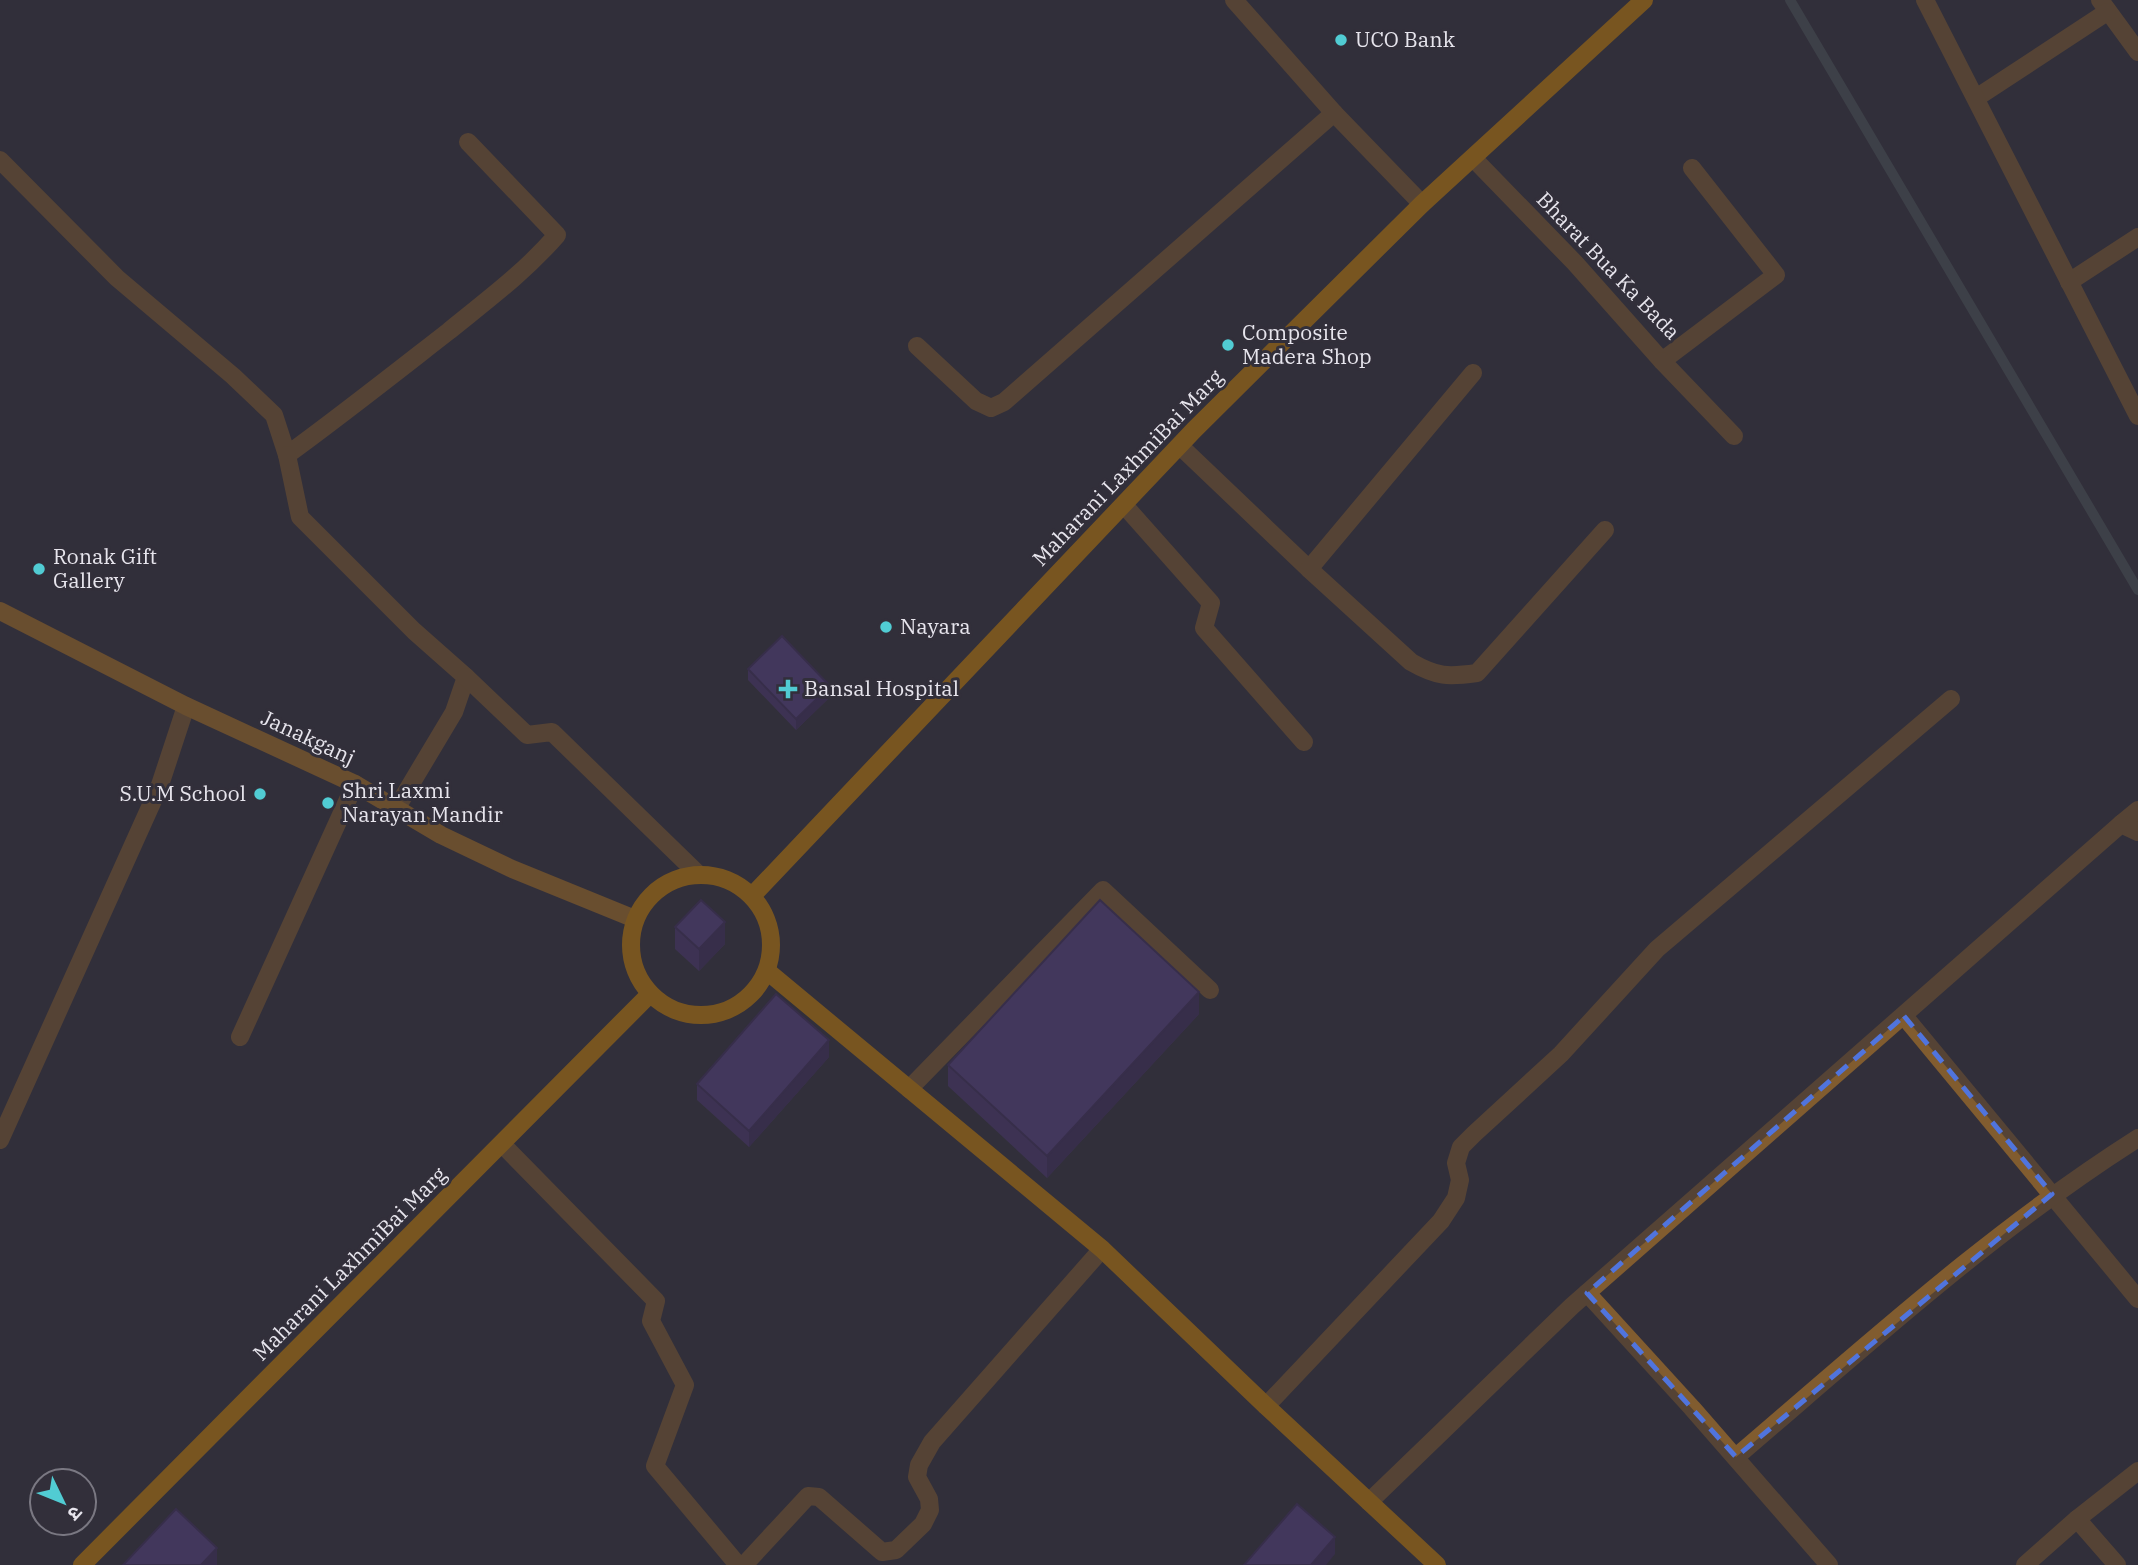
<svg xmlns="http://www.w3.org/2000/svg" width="2138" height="1565" font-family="'IBM Plex Serif','Noto Sans Devanagari',serif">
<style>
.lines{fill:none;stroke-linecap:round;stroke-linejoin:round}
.stream{stroke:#4c565a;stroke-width:10}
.service{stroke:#815c2f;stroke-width:18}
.minor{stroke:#815c2f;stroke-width:18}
.tertiary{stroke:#815c2f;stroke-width:18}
.secondary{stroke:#ad7322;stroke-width:18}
.primary{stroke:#cf8400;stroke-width:18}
.wall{fill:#4c3772}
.shaded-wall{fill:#3e2d5d}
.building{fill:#584085;stroke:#3e2d5d;stroke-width:2}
.marked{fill:none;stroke:#5074dd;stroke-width:5;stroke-dasharray:14 9;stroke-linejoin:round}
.poi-dot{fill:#51ccd3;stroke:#322f3a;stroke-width:2.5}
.labels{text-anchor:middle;stroke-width:6;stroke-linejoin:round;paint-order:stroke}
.poi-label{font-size:21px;fill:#e7e5ed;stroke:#322f3a;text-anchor:start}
.street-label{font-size:21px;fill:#e7e5ed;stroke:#322f3a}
</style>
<rect width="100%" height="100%" fill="#322f3a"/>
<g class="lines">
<polyline class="stream" points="1790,0 2138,590"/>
<g class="service">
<polyline points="240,1037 355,784"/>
<polyline points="0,1140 160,785 186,706"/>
</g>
<g class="minor">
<polyline points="2100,0 2138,52"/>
<polyline points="1976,98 2107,12"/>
<polyline points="1473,158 1575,263 1662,361 1776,275 1692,168"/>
<path d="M0,160L117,278L233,376L274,415L287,455C342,415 395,373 449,331C487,300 525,272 557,235L468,142"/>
<polyline points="2069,282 2138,237"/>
<polyline points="917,346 976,401 991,408 1004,402 1334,113"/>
<polyline points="1662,361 1734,436"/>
<path d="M1180,446L1309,569L1411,662C1437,677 1448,677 1477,673L1605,530"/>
<polyline points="287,455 300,517 414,631 466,677 454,712 396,809"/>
<polyline points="1124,505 1211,603 1204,628 1304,742"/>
<polyline points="1309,569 1473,373"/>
<polyline points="466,677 527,735 552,732 698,874"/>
<polyline points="2121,824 2138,810"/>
<polyline points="1904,1016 2138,1299"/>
<polyline points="909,1089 1103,890 1210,990"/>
<polyline points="502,1144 656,1301 651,1321 685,1385 655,1466 738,1565"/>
<polyline points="1587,1293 1692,1408 1829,1565"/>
<polyline points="1266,1406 1441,1221 1456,1198 1460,1180 1456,1163 1461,1147 1474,1134 1561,1054 1657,949 1951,699"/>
<path d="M1736,1457C1866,1346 1993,1230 2138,1138"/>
<polyline points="1369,1502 1572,1306 2121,824 2138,832"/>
<polyline points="2077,1519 2117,1565"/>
<polyline points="744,1565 808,1496 819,1497 882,1552 896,1550 923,1524 930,1510 929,1499 917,1477 919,1465 932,1442 1102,1249"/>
<polyline points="2025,1565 2077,1519 2138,1471"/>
</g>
<g class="tertiary">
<polyline points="1234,0 1334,113 1422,204"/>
<polyline points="1925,0 2138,416"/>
</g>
<polyline class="secondary" points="0,611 186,706 355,784 441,835 510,868 635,919"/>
<g class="primary">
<circle cx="701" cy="945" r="70"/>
<polyline points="752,896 1194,430 1422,204 1644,0"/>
<polyline points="767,971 1102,1249 1266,1406 1437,1565"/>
<polyline points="82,1565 650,994"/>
</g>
</g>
<g class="wall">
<polygon points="748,669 830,697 796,730 748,680"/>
<polygon points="675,927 725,944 699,971 675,949"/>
<polygon points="1199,1014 1047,1178 948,1086 948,1065"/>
<polygon points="829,1057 749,1147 697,1100 697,1084"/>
</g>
<g class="shaded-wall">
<polygon points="830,686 830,697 796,730 796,719"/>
<polygon points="725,922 725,944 699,971 699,949"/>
<polygon points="1199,992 1199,1014 1047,1178 1047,1156"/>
<polygon points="829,1040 829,1057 749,1147 749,1131"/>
<polygon points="1335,1537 1335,1554 1326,1565 1311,1565"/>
<polygon points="217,1548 217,1565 201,1565"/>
</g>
<g class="building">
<polygon points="782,636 830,686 796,719 748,669"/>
<polygon points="701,900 725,922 699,949 675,927"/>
<polygon points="1100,900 1199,992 1047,1156 948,1065"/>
<polygon points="776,994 829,1040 749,1131 697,1084"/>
<polygon points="1297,1504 1335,1537 1311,1565 1244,1565"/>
<polygon points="176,1509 217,1548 201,1565 123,1565"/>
</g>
<path d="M0 0H2138V1565H0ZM1904,1016L2052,1194L1736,1457L1587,1293Z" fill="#322f3a" fill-opacity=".55" fill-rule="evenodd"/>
<path class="marked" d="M1904,1016L2052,1194L1736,1457L1587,1293Z"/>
<g class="poi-dot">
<circle cx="1341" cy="40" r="7"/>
<circle cx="1228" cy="345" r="7"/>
<circle cx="39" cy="569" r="7"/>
<circle cx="886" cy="627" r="7"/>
<path d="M784.5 678.5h7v7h7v7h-7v7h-7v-7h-7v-7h7z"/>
<circle cx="260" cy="794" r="7"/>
<circle cx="328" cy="803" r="7"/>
</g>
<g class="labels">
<g class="poi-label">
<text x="1355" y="47">UCO Bank</text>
<text x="1242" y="340">Composite<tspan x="1242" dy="24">Madera Shop</tspan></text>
<text x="53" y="564">Ronak Gift<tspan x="53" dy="24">Gallery</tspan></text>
<text x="900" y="634">Nayara</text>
<text x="804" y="696">Bansal Hospital</text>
<text x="342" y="798">Shri Laxmi<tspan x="342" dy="24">Narayan Mandir</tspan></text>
<text x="246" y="801" text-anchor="end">S.U.M School</text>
</g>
<g class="street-label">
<text transform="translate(1608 266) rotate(46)" y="7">Bharat Bua Ka Bada</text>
<text transform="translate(1128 468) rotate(-46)" y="7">Maharani LaxhmiBai Marg</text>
<text transform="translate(308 738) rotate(25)" y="7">Janakganj</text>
<text transform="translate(350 1264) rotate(-45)" y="7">Maharani LaxhmiBai Marg</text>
</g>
</g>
<g transform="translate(63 1502) rotate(133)"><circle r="33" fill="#322f3a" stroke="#7a7882" stroke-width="2"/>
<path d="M0-5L12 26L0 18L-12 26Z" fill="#51ccd3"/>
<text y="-10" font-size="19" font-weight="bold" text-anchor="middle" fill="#e7e5ed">उ</text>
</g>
</svg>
